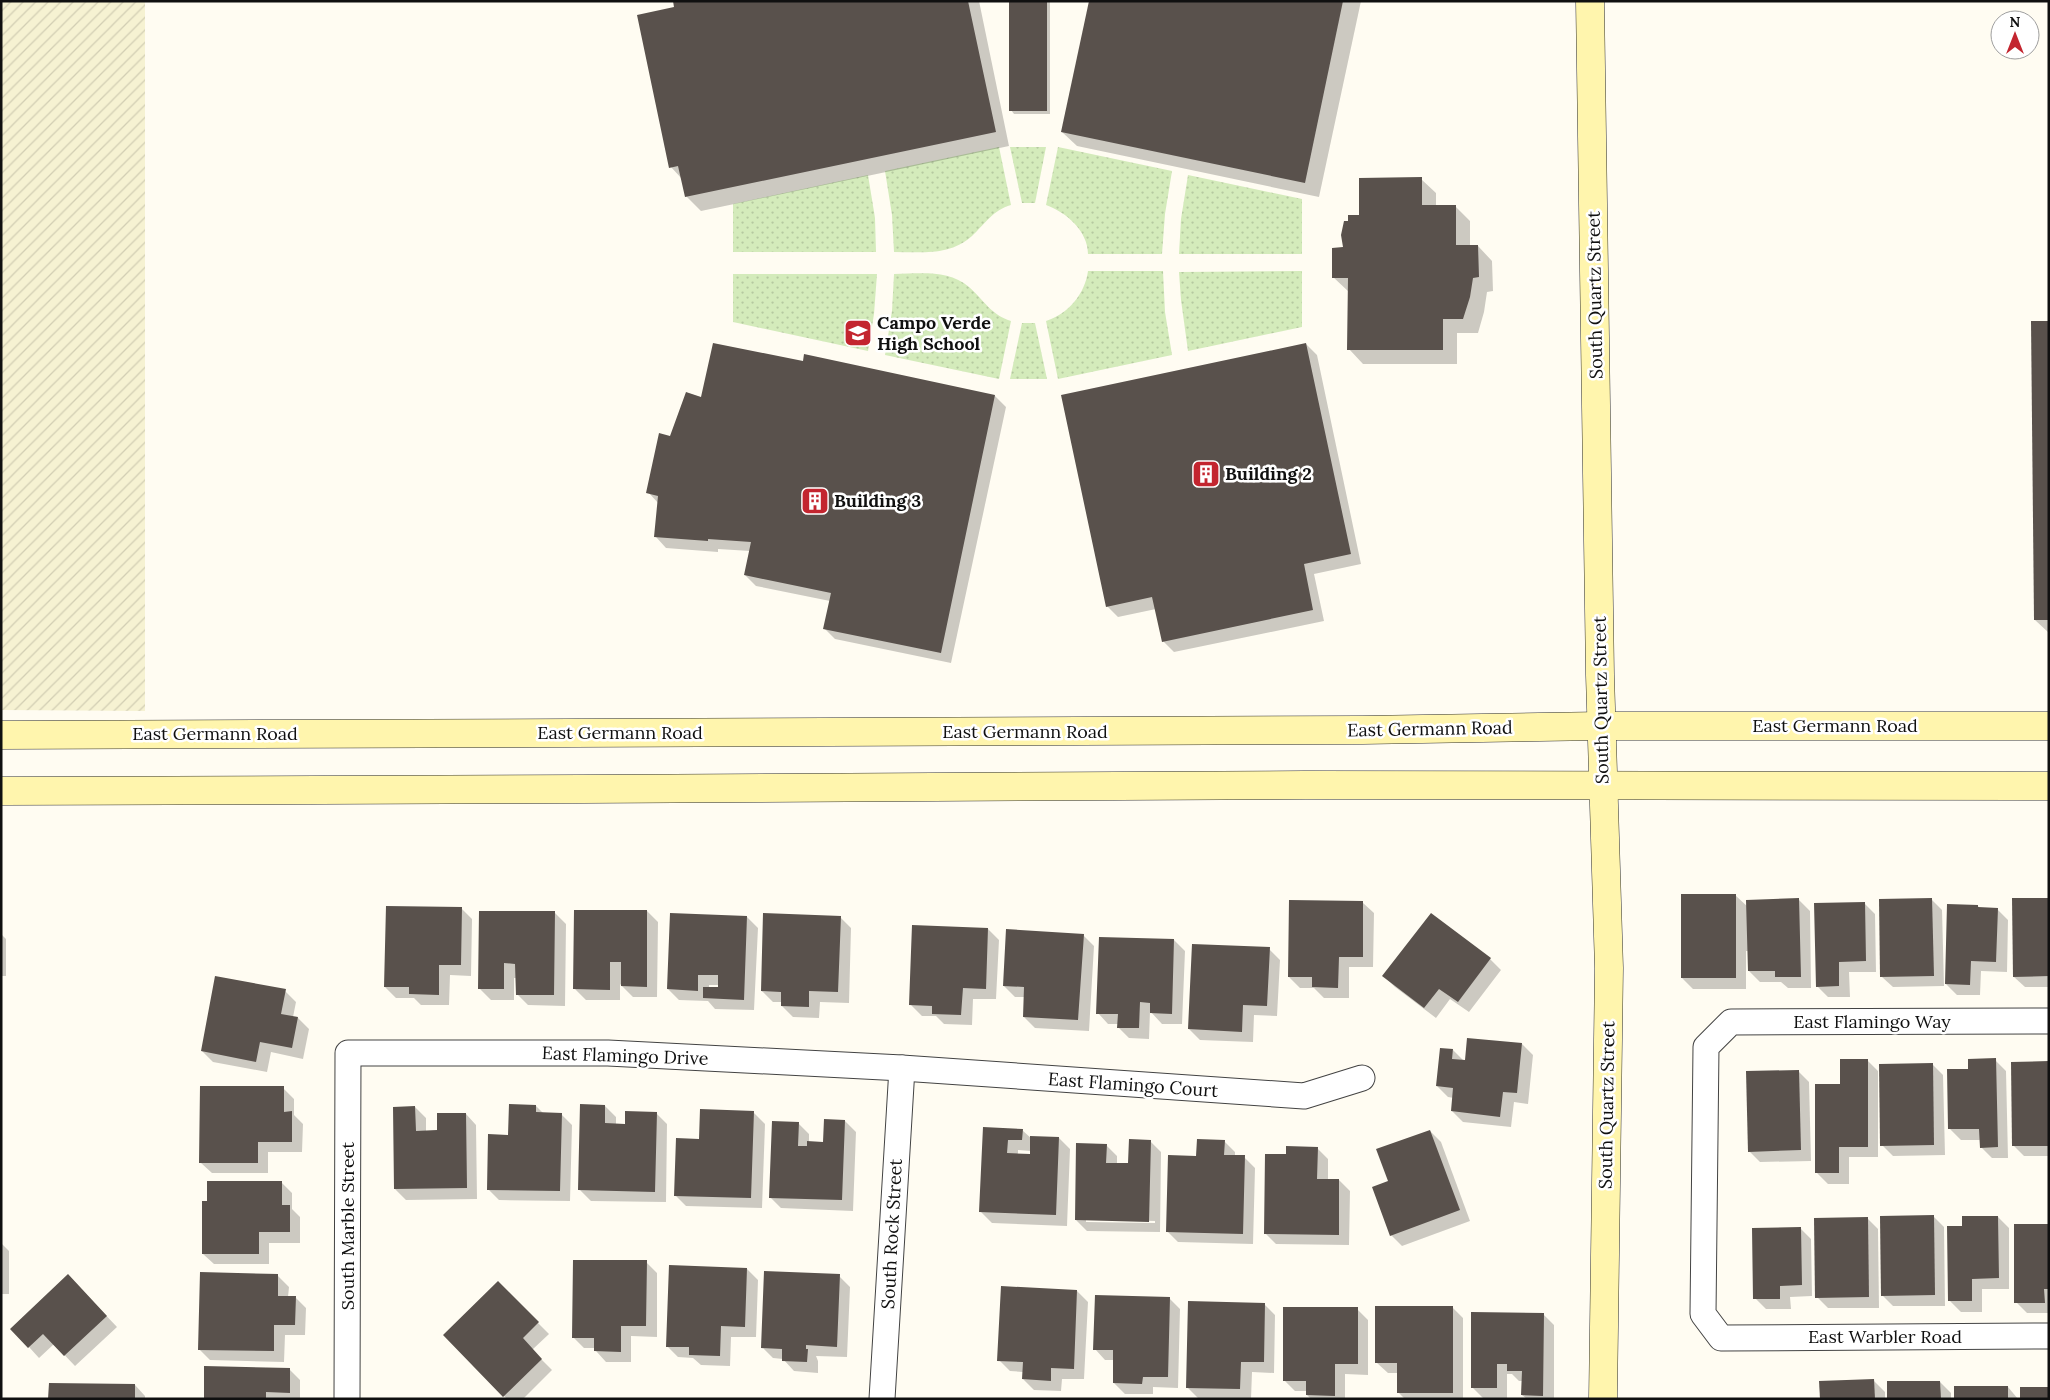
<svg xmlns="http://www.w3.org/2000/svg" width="2050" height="1400" font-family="Lora,serif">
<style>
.farmland{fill:url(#farmland-furrows)}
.grass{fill:url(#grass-dots)}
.shadow{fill:#0003;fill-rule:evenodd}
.building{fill:#59514c}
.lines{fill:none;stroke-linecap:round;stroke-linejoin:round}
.street-casing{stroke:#434343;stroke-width:27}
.secondary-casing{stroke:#323232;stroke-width:29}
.street{stroke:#fff;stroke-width:25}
.secondary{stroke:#fff5ad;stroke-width:28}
.labels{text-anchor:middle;stroke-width:5;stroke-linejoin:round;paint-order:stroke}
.street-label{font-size:18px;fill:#101010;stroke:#fff}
.poi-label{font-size:18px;font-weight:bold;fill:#101010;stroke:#fff;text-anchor:start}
</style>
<defs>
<pattern id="farmland-furrows" width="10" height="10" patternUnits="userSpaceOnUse" patternTransform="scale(1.25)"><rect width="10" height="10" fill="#f6f2d2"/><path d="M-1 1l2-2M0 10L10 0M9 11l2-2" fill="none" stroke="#d2ceb3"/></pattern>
<pattern id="grass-dots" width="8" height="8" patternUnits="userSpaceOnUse" patternTransform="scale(1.25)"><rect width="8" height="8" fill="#d4ebbb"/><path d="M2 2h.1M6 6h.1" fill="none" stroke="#b5c8a0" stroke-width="1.8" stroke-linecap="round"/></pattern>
</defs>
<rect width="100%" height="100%" fill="#fffcf2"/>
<polygon class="farmland" points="1,1 145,1 145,711 1,710"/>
<g class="grass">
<path d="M999,147L1011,205C993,210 985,224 972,236C950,256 922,252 894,252L892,215L885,171Z"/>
<polygon points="1010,147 1046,147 1035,203 1022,203"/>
<path d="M1058,147L1172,171L1165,214L1162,254H1088C1088,231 1066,212 1046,205Z"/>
<polygon points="868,175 875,218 876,252 733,252 733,204"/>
<polygon points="1188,175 1302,199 1302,254 1179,254 1181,219"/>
<path d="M1088,271H1163L1165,312L1172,355L1058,379L1046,321C1068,314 1085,294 1088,271Z"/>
<polygon points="1302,271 1302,327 1188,351 1181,300 1179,272"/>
<polygon points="733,274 877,274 874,314 868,351 733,322"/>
<path d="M894,274C919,274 948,269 969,287C984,300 991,315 1011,321L999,379L885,355L892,311Z"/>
<polygon points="1022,323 1035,323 1047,379 1010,379"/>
</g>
<g class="shadow">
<polygon points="674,1 979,1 1009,146 701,211 686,196 682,179 671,167"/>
<polygon points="1011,1 1050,1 1050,114 1014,114 1011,110"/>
<polygon points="1090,1 1361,1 1319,197 1077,146 1062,132"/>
<polygon points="1421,179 1436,193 1436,206 1456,207 1470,221 1470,246 1478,246 1492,261 1493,291 1487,292 1484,312 1478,333 1457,333 1457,364 1363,364 1349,349 1349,292 1333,277 1344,248 1349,222"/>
<polygon points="2049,322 2049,633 2035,620"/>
<polygon points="1306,344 1317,355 1361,564 1314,574 1324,621 1174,652 1163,641 1156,609 1118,617 1107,606"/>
<polygon points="804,362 995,396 1006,407 951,663 835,639 824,628 830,601 756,586 745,575 750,551 718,549 718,552 666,548 656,537 659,504 648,492 671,437 702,399"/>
<polygon points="1735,895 1748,907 1799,900 1810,911 1811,988 1788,988 1781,982 1760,982 1749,971 1749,951 1746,951 1746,989 1693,989 1682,978"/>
<polygon points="1931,899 1942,910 1944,986 1893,987 1882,977"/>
<polygon points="2049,899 2049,987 2025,987 2014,977"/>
<polygon points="1363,903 1374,913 1373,967 1349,967 1349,998 1324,998 1314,988 1300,988 1289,977"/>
<polygon points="1864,903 1875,914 1876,972 1849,972 1850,997 1828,997 1817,986"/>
<polygon points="1978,906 1980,909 1997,909 2008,920 2007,972 1981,971 1980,995 1957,995 1946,984"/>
<polygon points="461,908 472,919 471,976 450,975 449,1005 421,1005 414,998 396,998 385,987"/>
<polygon points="647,911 658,922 657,997 633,997 620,984 620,1000 586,1000 575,989"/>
<polygon points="481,912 555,913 566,924 565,1006 528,1005 517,994 517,978 514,978 514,1000 491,1000 480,989"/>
<polygon points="1431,914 1490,959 1501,970 1469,1012 1450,999 1436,1018 1395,987 1384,976"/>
<path d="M747,917L758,928L754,1010L715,1009L708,1001L679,1000L668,989ZM709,985H719V988H709Z"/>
<polygon points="840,917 851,928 849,1003 820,1002 819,1018 793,1017 782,1006 782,1002 773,1002 762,991"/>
<polygon points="988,929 999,940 996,999 973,999 972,1025 944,1024 936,1016 922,1016 911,1005"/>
<polygon points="1,934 6,939 6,976 1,976"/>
<polygon points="1083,935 1094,946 1089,1031 1035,1028 1024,1017 1025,997 1015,997 1004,986"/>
<polygon points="1174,940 1185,951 1182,1024 1162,1024 1150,1011 1149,1039 1129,1038 1118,1027 1118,1024 1108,1024 1098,1013"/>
<polygon points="1269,949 1280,960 1277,1016 1254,1015 1253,1042 1200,1040 1189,1029"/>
<polygon points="285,991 296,1002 293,1017 298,1018 309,1029 303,1059 271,1052 267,1072 213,1062 202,1051"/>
<polygon points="1522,1044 1533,1055 1528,1104 1514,1102 1511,1127 1463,1122 1452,1111 1454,1098 1448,1097 1437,1086 1453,1050 1466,1063"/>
<polygon points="1867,1060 1878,1071 1878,1157 1849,1157 1849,1184 1828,1184 1817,1173 1841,1085"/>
<polygon points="1995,1060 2006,1071 2008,1158 1992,1158 1981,1147 1981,1140 1961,1140 1950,1129 1969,1070"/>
<polygon points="2049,1063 2049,1156 2024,1156 2013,1145"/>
<polygon points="1932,1064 1943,1075 1945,1155 1893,1156 1882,1145"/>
<polygon points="1798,1071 1809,1082 1811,1161 1760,1162 1749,1151"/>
<polygon points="283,1088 294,1099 294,1115 303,1124 302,1152 268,1152 268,1173 212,1173 201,1163"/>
<polygon points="536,1106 544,1114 561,1114 572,1125 570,1201 499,1200 488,1189 510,1136"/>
<polygon points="605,1106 616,1117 616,1125 626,1125 656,1113 667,1124 666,1202 591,1201 580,1190"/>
<polygon points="415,1107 426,1118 426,1132 439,1131 466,1114 476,1125 477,1199 406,1200 395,1189"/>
<polygon points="754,1113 765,1124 762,1208 686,1206 675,1195"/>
<polygon points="845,1121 856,1132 853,1211 781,1208 770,1197 798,1123 809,1134 809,1142 824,1143"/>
<path d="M984,1128L1022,1130L1032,1139L1059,1138L1070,1149L1067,1226L992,1223L981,1212ZM1018,1150L1031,1151V1155H1018Z"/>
<polygon points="1430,1131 1441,1142 1470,1221 1402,1246 1391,1235 1390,1181"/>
<path d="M1150,1141L1161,1152L1160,1232L1087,1231L1076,1220L1106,1145L1117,1156V1164H1129ZM1086,1219L1155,1221V1223L1086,1222Z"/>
<polygon points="1224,1141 1235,1152 1235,1156 1244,1157 1255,1168 1253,1244 1178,1242 1167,1231 1198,1158"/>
<polygon points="1317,1148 1328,1159 1328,1180 1339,1180 1350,1191 1349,1245 1276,1244 1265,1233 1287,1155"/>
<polygon points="281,1182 292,1193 292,1209 300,1217 300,1243 269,1243 269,1264 214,1264 203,1254"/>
<polygon points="1933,1216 1944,1227 1945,1306 1893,1306 1882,1295"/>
<polygon points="1998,1217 2009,1228 2009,1289 1982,1289 1982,1312 1961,1312 1950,1301 1963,1228"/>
<polygon points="1867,1218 1878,1229 1879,1308 1828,1308 1817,1297"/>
<polygon points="2049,1225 2049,1313 2027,1313 2016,1302"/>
<polygon points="1800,1228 1811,1239 1812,1296 1790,1297 1791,1309 1766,1309 1755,1298"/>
<polygon points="1,1243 9,1251 9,1294 1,1294 1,1329"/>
<polygon points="646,1262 657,1273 657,1337 631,1336 631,1362 606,1362 596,1351 596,1348 584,1348 573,1337"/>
<polygon points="747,1269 758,1280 756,1337 731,1337 730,1366 701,1365 693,1358 678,1357 667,1346"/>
<polygon points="278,1276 289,1287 288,1297 295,1297 306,1308 305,1335 285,1335 284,1362 210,1360 199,1349"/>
<polygon points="839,1276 850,1287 847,1357 816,1356 818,1361 818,1373 794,1371 783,1359 773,1358 762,1347"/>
<polygon points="498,1283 549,1334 532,1350 552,1370 523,1399 507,1399 445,1335"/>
<polygon points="79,1287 117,1327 75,1366 54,1344 39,1358 29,1347"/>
<polygon points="1077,1291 1088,1302 1084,1379 1062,1379 1061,1391 1034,1390 1023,1379 1023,1372 1010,1371 999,1360"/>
<polygon points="1169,1298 1180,1309 1178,1388 1153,1387 1153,1394 1125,1394 1114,1383 1114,1360 1105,1360 1095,1349"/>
<polygon points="1264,1304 1275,1315 1274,1373 1252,1372 1251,1399 1198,1398 1187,1387"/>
<polygon points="1452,1307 1463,1318 1463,1399 1405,1399 1399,1393 1399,1373 1388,1373 1377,1363"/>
<polygon points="1357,1309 1368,1320 1368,1375 1345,1374 1345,1399 1311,1399 1307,1395 1307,1391 1295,1391 1284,1380"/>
<polygon points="1543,1314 1554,1325 1554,1399 1527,1399 1522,1395 1523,1381 1519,1381 1512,1374 1507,1374 1507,1398 1483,1398 1472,1387"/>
<polygon points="289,1369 300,1380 300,1399 205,1399"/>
<polygon points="1874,1381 1885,1392 1885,1399 1821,1399"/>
<polygon points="1940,1382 1951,1393 1951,1399 1889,1399"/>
<polygon points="135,1385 145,1396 145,1399 50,1399"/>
<polygon points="2008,1387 2018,1399 1955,1399"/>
</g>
<g class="building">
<polygon points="673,1 968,1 996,132 685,197 678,166 669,168 637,15 674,7"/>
<rect x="1009" y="1" width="38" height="110"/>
<polygon points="1089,1 1343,1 1305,183 1061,132"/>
<polygon points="1422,177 1422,205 1456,205 1456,245 1478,245 1479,277 1473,278 1470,297 1463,319 1443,319 1443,350 1347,350 1348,278 1332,278 1332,248 1343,247 1341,235 1344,221 1348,221 1348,215 1359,215 1359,178"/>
<polygon points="2031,321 2049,321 2049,620 2034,620"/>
<polygon points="713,343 803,361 804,354 995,395 941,653 823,629 831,593 744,575 751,542 708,539 708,541 654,537 658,496 646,493 659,433 670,436 686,392 701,397"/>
<polygon points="1306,343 1351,554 1304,564 1313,610 1162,642 1152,597 1106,607 1061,395"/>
<rect x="1681" y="894" width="55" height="84"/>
<polygon points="1799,898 1801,977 1775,977 1775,971 1748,971 1746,900"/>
<polygon points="1932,898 1934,976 1880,977 1879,899"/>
<polygon points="2012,898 2049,898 2049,976 2013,977"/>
<polygon points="1289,900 1363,901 1363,957 1339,957 1338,988 1312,987 1312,977 1288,977"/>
<polygon points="1865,902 1866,961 1839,962 1839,986 1816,987 1814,903"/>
<polygon points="1947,904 1978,905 1978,907 1998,908 1996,962 1971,961 1970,985 1945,984"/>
<polygon points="386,906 462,907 461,965 439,965 439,995 409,994 409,987 384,987"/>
<polygon points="574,910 647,910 647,987 621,986 621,962 610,962 610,990 573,989"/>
<polygon points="479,911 555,911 554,995 516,995 515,964 504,963 504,989 478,989"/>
<polygon points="670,913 747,916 744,1000 703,998 703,987 718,987 718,975 698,975 698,991 667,989"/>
<polygon points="763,913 841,916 838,992 809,991 809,1007 781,1006 781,992 761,991"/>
<polygon points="1431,913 1491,958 1458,1002 1439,989 1424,1008 1382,976"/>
<polygon points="912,925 988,928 986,989 963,988 961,1015 932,1014 932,1006 909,1005"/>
<polygon points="1006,929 1084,934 1078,1020 1023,1017 1024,987 1003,986"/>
<polygon points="1099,937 1174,939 1172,1014 1150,1013 1150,1003 1140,1002 1139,1028 1117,1028 1118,1014 1096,1014"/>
<polygon points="1192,944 1270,947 1267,1006 1243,1005 1242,1032 1188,1029"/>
<polygon points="215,976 286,989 281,1014 298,1017 292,1048 260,1042 256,1062 201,1051"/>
<polygon points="1467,1038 1522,1043 1517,1093 1503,1092 1500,1117 1451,1111 1453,1088 1436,1086 1440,1048 1453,1049 1452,1059 1465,1060"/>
<polygon points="1996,1058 1998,1147 1980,1148 1979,1129 1948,1129 1947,1069 1968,1069 1968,1059"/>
<polygon points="1840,1059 1868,1059 1868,1147 1839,1147 1839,1173 1815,1173 1815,1084 1840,1084"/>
<polygon points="2049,1061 2049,1146 2012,1146 2011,1062"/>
<polygon points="1933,1063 1934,1145 1880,1146 1879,1064"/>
<polygon points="1799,1070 1801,1150 1748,1152 1746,1071"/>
<polygon points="200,1086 284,1086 284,1112 292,1111 292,1142 258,1142 258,1163 199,1163"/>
<polygon points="509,1104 536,1105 536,1112 562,1113 560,1191 487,1190 488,1134 508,1135"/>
<polygon points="580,1104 605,1105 605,1123 625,1124 625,1111 657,1112 655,1192 578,1190"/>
<polygon points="415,1106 416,1131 437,1130 437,1113 466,1113 467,1188 394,1189 393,1107"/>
<polygon points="700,1109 754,1111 751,1198 674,1196 676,1138 699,1139"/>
<polygon points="824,1119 845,1120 842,1200 769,1198 772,1121 799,1122 798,1146 807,1146 807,1141 823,1142"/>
<polygon points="983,1127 1023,1129 1022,1140 1008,1140 1007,1153 1030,1154 1030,1136 1059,1137 1056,1215 979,1212"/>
<polygon points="1430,1130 1460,1210 1390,1236 1372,1187 1388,1181 1376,1149"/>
<polygon points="1129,1139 1151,1140 1149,1222 1075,1220 1076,1143 1107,1144 1106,1163 1128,1163"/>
<polygon points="1197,1139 1225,1140 1224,1155 1245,1155 1243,1234 1166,1232 1168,1155 1196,1156"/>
<polygon points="1286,1146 1318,1147 1317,1179 1339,1179 1339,1235 1264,1234 1265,1154 1286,1154"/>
<polygon points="207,1181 282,1181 282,1205 290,1205 290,1232 259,1232 259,1254 202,1254 202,1201 207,1201"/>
<polygon points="1934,1215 1935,1295 1881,1296 1880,1216"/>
<polygon points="1962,1216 1998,1216 1999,1278 1972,1279 1972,1301 1948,1301 1947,1226 1962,1226"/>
<polygon points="1868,1217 1869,1297 1815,1298 1814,1218"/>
<polygon points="2014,1224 2049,1224 2049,1289 2044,1289 2045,1303 2014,1303"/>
<polygon points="1801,1227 1802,1285 1780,1286 1780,1299 1753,1299 1752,1228"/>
<polygon points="573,1260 647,1260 646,1326 621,1326 621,1352 594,1351 594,1338 572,1338"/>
<polygon points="669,1265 747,1268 745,1327 721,1326 720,1356 689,1355 689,1347 666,1347"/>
<polygon points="764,1271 840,1274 837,1347 806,1345 806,1349 808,1349 807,1362 782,1361 782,1349 761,1348"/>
<polygon points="200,1272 278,1274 278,1296 296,1296 295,1325 274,1325 274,1351 198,1350"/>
<polygon points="68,1274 107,1316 64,1356 43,1334 28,1348 10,1329"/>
<polygon points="498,1281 539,1322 523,1338 542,1359 503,1397 443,1335"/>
<polygon points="1001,1286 1077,1290 1074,1369 1051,1368 1051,1381 1022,1379 1023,1362 997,1361"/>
<polygon points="1095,1295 1170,1297 1168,1377 1143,1377 1142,1384 1113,1383 1113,1350 1093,1350"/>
<polygon points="1188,1301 1265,1303 1264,1362 1241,1362 1240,1389 1186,1388"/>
<polygon points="1375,1306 1453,1306 1453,1393 1397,1393 1397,1363 1375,1363"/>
<polygon points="1283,1307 1358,1307 1358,1364 1335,1364 1335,1396 1306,1395 1306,1381 1283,1381"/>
<polygon points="1471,1312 1544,1313 1543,1396 1521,1395 1522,1371 1507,1371 1507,1364 1497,1364 1497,1388 1471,1388"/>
<polygon points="204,1366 290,1368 290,1393 266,1392 266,1399 204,1399"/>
<polygon points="1874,1379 1875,1399 1820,1399 1819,1381"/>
<polygon points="1887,1381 1940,1381 1941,1399 1887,1399"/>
<polygon points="49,1383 135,1384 135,1399 48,1399"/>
<rect x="1954" y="1386" width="54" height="13"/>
<rect x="2020" y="1387" width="29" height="12"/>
</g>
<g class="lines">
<defs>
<g id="street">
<polyline points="2049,1021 1731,1022 1706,1047 1703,1314 1721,1338 2049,1336"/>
<polyline points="347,1399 348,1053 608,1053 902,1068 1304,1096 1362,1078"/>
<polyline points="882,1399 902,1068"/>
</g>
<g id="secondary">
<polyline points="1590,1 1600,675 1609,968 1603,1399"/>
<polyline points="1,735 1363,730 1601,726 2049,726"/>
<polyline points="1,791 584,789 1305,785 2049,786"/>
</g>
</defs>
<use href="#street" class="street-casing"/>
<use href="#secondary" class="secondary-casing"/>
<use href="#street" class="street"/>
<use href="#secondary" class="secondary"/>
</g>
<defs>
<symbol id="school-square" viewBox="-11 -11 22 22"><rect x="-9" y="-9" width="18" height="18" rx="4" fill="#c3252f" stroke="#fff"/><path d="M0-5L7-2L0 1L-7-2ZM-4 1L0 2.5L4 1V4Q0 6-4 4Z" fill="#fff"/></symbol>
<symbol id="building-square" viewBox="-11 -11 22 22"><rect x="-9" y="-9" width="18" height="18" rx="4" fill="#c3252f" stroke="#fff"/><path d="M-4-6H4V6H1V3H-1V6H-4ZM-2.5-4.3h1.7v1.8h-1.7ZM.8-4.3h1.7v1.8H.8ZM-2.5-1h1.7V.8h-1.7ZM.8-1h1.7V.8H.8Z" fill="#fff"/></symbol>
</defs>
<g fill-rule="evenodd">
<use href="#school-square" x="842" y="317" width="32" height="32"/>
<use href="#building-square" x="1190" y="458" width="32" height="32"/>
<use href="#building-square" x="799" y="485" width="32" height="32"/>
</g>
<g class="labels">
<g class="street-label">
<text transform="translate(1595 295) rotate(-91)" y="6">South Quartz Street</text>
<text transform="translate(1601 700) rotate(-91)" y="6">South Quartz Street</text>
<text x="1835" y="732">East Germann Road</text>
<text transform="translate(1430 729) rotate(-1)" y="6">East Germann Road</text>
<text x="1025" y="738">East Germann Road</text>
<text x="620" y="739">East Germann Road</text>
<text x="215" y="740">East Germann Road</text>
<text x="1872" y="1028">East Flamingo Way</text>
<text transform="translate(625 1056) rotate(2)" y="6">East Flamingo Drive</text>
<text transform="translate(1133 1085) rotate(4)" y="6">East Flamingo Court</text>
<text transform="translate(1607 1105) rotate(-89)" y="6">South Quartz Street</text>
<text transform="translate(348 1226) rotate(-90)" y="6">South Marble Street</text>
<text transform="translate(892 1234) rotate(-87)" y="6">South Rock Street</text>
<text x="1885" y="1343">East Warbler Road</text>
</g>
<g class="poi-label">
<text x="877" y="329">Campo Verde<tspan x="877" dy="21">High School</tspan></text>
<text x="1225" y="480">Building 2</text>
<text x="834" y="507">Building 3</text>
</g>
</g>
<rect width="2050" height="1400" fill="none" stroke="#101010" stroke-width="5"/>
<g transform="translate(2015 35)"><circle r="24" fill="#ffffff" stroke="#9f9f9f"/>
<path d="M0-4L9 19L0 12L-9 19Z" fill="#c3252f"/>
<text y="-8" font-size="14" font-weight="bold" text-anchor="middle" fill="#101010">N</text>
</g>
</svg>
